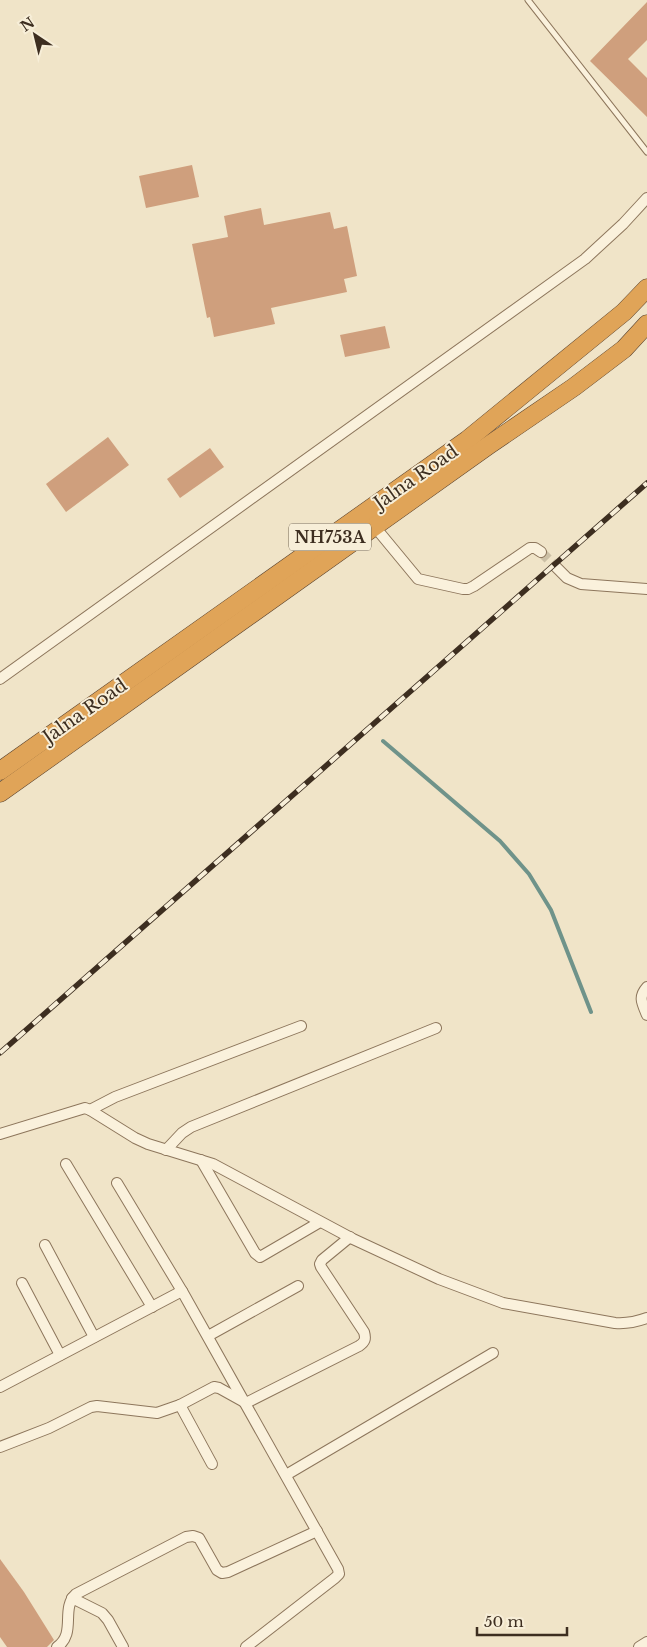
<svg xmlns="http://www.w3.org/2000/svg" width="647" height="1647" font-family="'Libre Baskerville',serif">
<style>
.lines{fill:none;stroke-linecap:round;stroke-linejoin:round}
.stream{stroke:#6f938a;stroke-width:4}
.building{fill:#cf9f7d}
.street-tunnel{stroke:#ccc0a6;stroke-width:10;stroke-dasharray:10 5;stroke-linecap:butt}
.lane-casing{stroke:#8d765c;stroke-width:7}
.street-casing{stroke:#8d765c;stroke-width:12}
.highway-casing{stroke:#5b4430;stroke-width:19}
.lane{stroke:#faf1dc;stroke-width:5}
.street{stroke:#faf1dc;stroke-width:10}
.highway{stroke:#e0a458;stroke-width:18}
.rail-casing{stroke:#3d2e20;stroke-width:5.5}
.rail{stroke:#f7eed8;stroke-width:4;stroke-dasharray:11;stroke-linecap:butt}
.labels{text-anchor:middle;stroke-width:4;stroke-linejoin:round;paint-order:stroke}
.shield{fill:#f7eed8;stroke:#756857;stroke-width:1}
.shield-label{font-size:16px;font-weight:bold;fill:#3d2e20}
.street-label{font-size:18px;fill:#3d2e20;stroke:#f7eed8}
</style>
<rect width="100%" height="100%" fill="#f0e4c8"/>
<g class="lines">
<polyline class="stream" points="383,741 500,841 529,874 551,910 591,1012"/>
</g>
<g class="building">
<polygon points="647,2 647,40 628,59 647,78 647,117 590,61"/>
<polygon points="192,165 199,197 146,208 139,176"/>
<polygon points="261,208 264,225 330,212 334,229 347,226 357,276 344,279 347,292 271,308 275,324 214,337 210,317 207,318 192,244 228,237 224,216"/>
<polygon points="385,326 390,348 345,357 340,335"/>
<polygon points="108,437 129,465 66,512 46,484"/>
<polygon points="210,448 224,467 180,498 167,479"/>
<polygon points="0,1559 24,1592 54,1640 47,1647 7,1647 0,1637"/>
</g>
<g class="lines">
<polyline class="street-tunnel" points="541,552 556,567"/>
<defs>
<polyline id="lane" points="528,0 647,152"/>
<g id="street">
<polyline points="375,527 418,579 463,589 468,589 474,586 530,548 535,548 541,552"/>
<polyline points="556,567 567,578 581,584 647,589"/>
<polyline points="0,679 585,259 623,224 647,198"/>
<path d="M647,987C638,997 642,1003 647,1015"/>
<polyline points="90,1110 115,1097 301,1026"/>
<path d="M0,1134L85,1108L90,1110L135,1138L148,1144L213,1164L353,1239L439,1279L503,1303L615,1323C627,1324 636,1322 647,1318"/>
<polyline points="166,1150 182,1133 191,1127 436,1028"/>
<polyline points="201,1160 255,1253 260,1257 320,1222"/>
<polyline points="66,1164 152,1307"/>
<polyline points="117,1183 182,1291 338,1569 339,1574 335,1578 246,1647"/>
<polyline points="45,1245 94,1337"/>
<polyline points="22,1283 60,1355"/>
<polyline points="208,1336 298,1286"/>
<polyline points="0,1387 182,1291"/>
<polyline points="180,1405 212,1464"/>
<path d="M0,1447L49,1428L91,1407L97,1406L157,1413L180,1405L214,1387L219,1388L246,1403L359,1346C365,1342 366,1339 364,1332L321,1267L320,1264L322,1260L350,1237"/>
<polyline points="286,1475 493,1353"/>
<polyline points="72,1598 102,1613 108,1620 123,1647"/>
<path d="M57,1647C77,1633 60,1609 76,1594L186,1537L193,1536L199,1538L217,1570L222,1573L228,1572L317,1531"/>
<polyline points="639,1647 647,1642"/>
</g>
<g id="highway">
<polyline points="0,771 467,440 624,312 647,288"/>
<polyline points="0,793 489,445 574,387 624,349 647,324"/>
</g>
</defs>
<use href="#lane" class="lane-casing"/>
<use href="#street" class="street-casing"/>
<use href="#highway" class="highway-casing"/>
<use href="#lane" class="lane"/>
<use href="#street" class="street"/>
<use href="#highway" class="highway"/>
<defs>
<polyline id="rail" points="0,1053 647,483"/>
</defs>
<use href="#rail" class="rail-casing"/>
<use href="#rail" class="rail"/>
</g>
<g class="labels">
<rect class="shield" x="289" y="523.5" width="82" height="27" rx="4"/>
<g class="shield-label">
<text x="330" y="543">NH753A</text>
</g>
<g class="street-label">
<text transform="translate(416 477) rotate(-35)" y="6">Jalna Road</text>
<text transform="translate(85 711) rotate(-35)" y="6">Jalna Road</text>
</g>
</g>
<g transform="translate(35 35) rotate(325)" stroke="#f7eed8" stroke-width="4" paint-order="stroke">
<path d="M0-4L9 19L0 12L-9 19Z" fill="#3d2e20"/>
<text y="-8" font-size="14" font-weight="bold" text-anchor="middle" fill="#3d2e20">N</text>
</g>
<path d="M477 1627v8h90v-8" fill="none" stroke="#3d2e20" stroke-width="2.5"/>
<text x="484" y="1627" font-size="15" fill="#3d2e20" stroke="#f7eed8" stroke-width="4" paint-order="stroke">50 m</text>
</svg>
